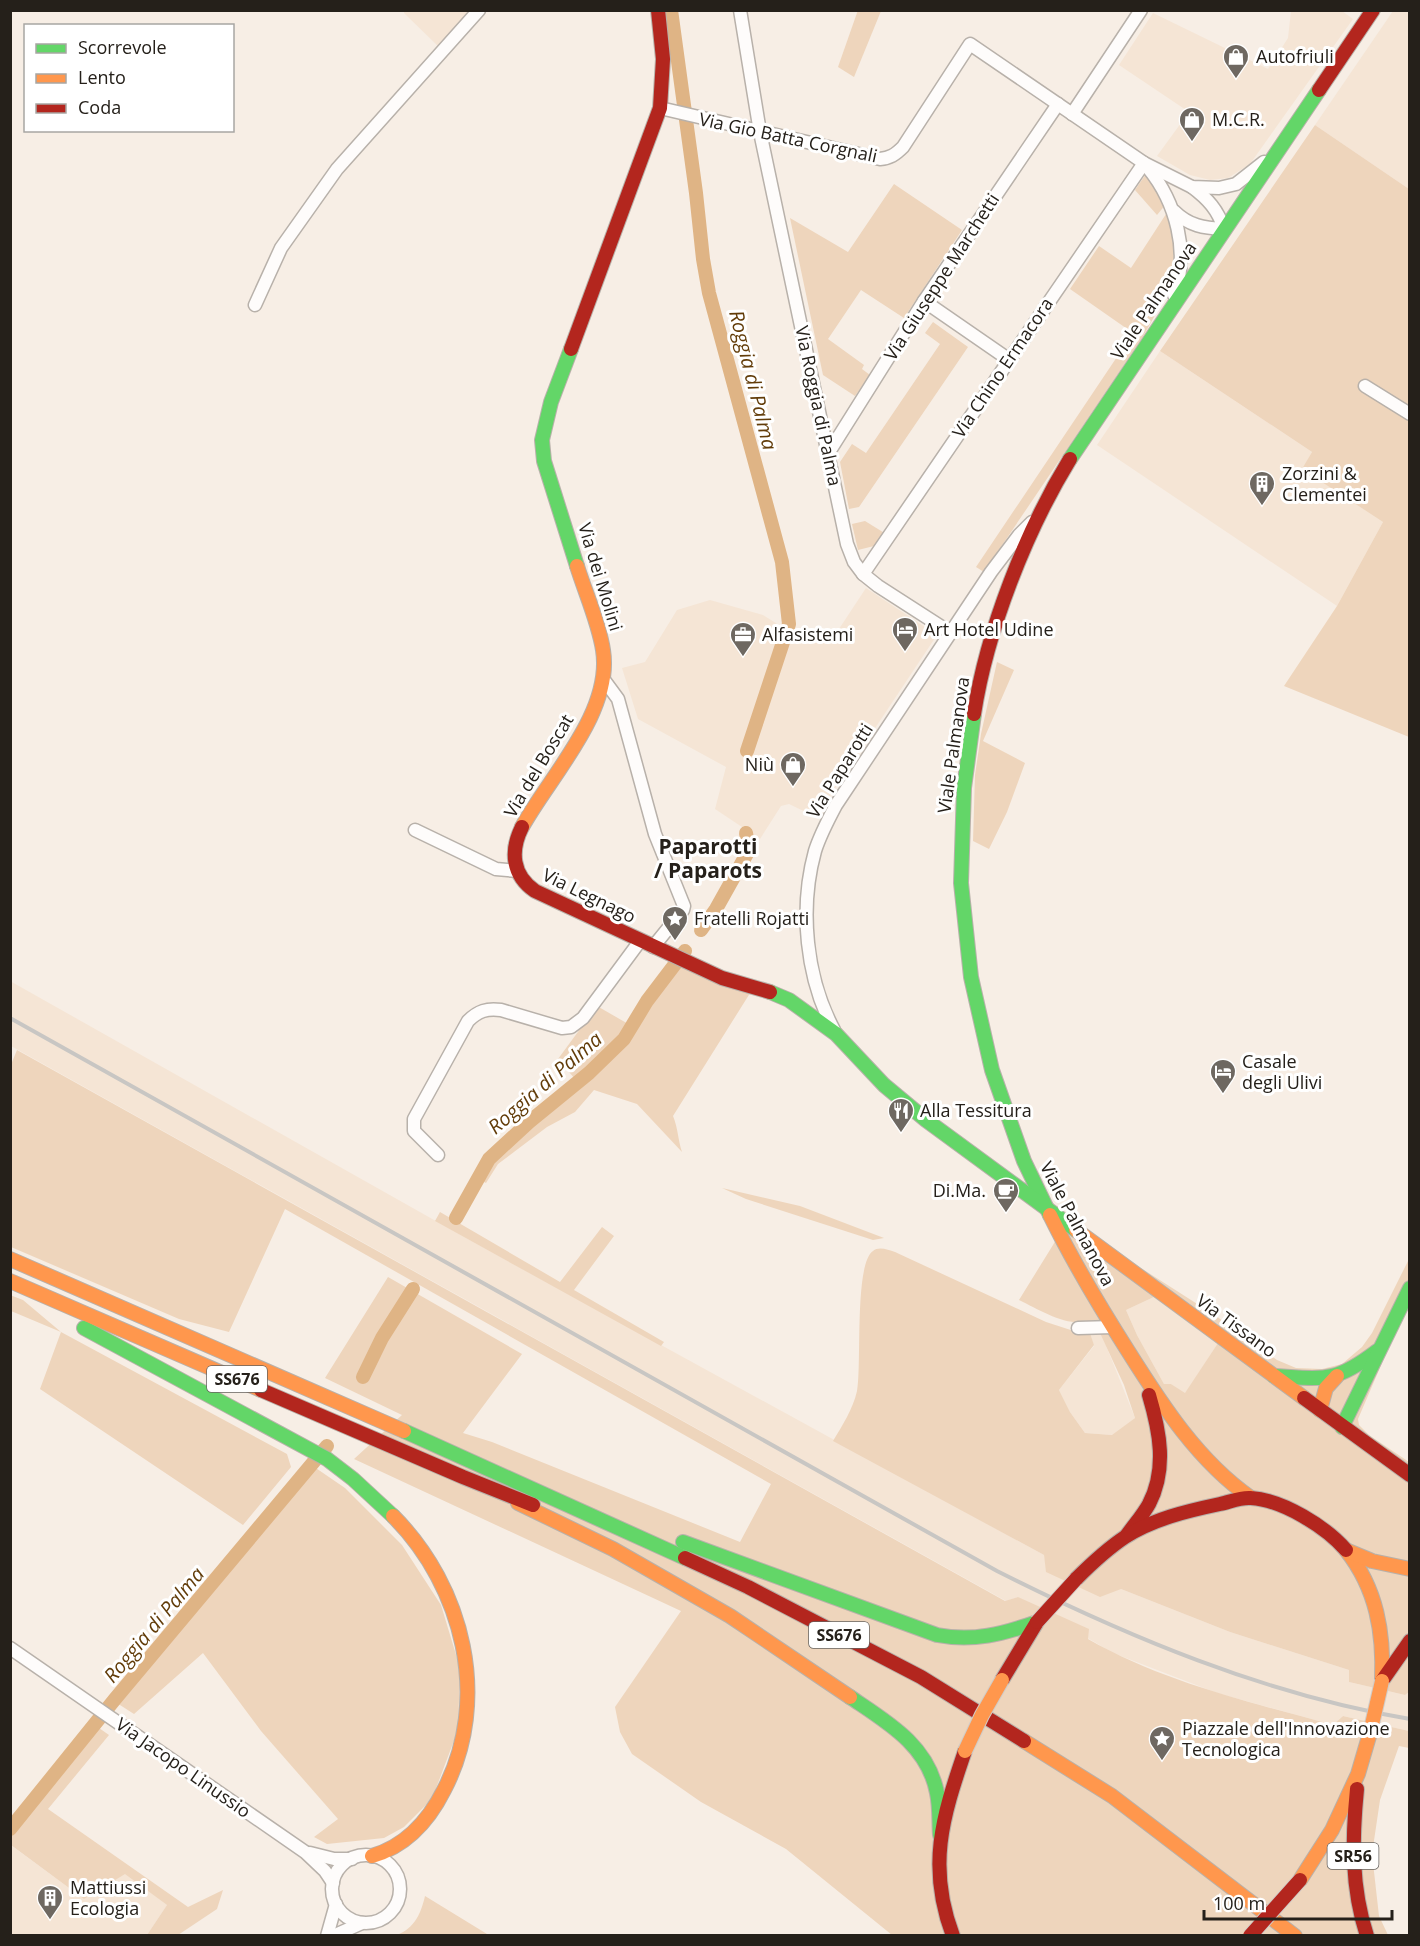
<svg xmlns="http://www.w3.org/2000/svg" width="1420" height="1946" font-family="'Open Sans',sans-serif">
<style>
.built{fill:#f5e5d5}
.green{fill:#eed5bc;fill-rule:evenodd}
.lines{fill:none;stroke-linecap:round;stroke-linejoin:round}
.canal{stroke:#dfb485;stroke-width:14}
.street-casing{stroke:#b8b1aa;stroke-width:15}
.fast-casing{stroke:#b8b1aa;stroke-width:16}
.slow-casing{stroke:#b8b1aa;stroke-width:16}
.jam-casing{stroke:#b8b1aa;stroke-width:16}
.street{stroke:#fefcfb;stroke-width:12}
.fast{stroke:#63d668;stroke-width:14}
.slow{stroke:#ff974d;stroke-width:14}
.jam{stroke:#b3261e;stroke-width:14}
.rail{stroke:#c8c6c3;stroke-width:4}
.slow-bridge-casing{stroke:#d0ccc8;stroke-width:16;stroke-linecap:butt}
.jam-bridge-casing{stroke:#d0ccc8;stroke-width:16;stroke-linecap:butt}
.slow-bridge{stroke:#ff974d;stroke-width:14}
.jam-bridge{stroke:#b3261e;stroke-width:14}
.labels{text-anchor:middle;stroke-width:6;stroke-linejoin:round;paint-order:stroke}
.shield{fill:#fff;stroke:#66635f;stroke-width:1.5}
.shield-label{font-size:16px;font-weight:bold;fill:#25201a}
.poi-label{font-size:18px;fill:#25201a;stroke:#fff;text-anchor:start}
.street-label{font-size:18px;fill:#25201a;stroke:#fff}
.water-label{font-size:20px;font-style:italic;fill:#623c09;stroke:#fff}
.quarter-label{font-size:21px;font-weight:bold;fill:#25201a;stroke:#fff}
</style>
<rect width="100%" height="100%" fill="#f7eee5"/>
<g class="built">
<polygon points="404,11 471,11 439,47 404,13"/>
<polygon points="1291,11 1342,11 1353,19 1250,164 1228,178 1210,180 1190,175 1157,156 1189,112 1119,65 1153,13 1268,69 1288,38"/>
<polygon points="1393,11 1409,11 1409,189 1315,125"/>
<polygon points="1160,351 1312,452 1303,469 1383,522 1337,606 1097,445"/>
<polygon points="866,588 937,635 816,817 789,804 781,806 760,839 715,809 726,767 638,719 622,668 645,662 677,610 710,600 763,615 806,642 818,628 833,638"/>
<polygon points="10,981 466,1238 1044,1555 1047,1572 1121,1589 1230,1632 1349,1670 1349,1682 1405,1695 1409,1692 1409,1731 1343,1716 1333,1725 1217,1693 1113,1653 1018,1597 1006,1601 11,1046"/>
<polygon points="1156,1296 1218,1343 1185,1394 1171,1384 1164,1384 1137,1335 1126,1310"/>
<polygon points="1090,1333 1101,1333 1135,1418 1113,1435 1085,1433 1070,1412 1059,1390 1094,1346"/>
<polygon points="12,1846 84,1899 125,1873 167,1905 147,1935 11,1935"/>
</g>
<g class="green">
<polygon points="858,10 881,11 854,77 838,67"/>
<polygon points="1315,125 1409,189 1409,737 1284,686 1337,606 1383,522 1302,469 1312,452 1160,351"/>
<polygon points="1146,174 1166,204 1157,215 1135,190"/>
<polygon points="894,184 962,230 904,318 861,290 828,339 864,365 862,369 870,375 855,396 823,375 790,218 848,252"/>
<path d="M1168,211C1182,266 1170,291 1142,338L984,572L976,567L1133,333L1070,289L1099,246L1131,268Z"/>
<polygon points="933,322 968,347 859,507 849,509 840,462 852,444 866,453 940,344 925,333"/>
<polygon points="865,521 886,534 878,545 858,550 852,524"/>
<polygon points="997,662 1014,670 983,741 1025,763 1007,812 989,849 973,841 975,775 981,734"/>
<path d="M679,964L752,990L673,1116C678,1128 678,1140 682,1152L637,1104L594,1090L575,1112L547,1127L498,1164L486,1183L480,1180L491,1161L608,1060L625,1041Z"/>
<polygon points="597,1006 630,1025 594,1063 575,1079 558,1059"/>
<path d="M17,1050L1005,1601L1018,1597L1089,1629L1088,1639C1163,1682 1250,1702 1333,1725L1343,1716L1409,1731V1748L1399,1746L1380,1800L1372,1854L1379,1916L1388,1935H892L786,1849L701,1802L632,1754L620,1732L615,1707L681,1611L354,1459L402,1415L325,1378L388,1277L522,1354L463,1433L492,1442L740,1542L771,1484L285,1209L229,1332L179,1319L11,1247L10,1067Z"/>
<polygon points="722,1188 800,1206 884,1238 873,1240 746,1199"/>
<polygon points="440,1212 560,1282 602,1227 614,1236 574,1290 664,1342 661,1346 435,1221"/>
<path d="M1069,1216L1141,1268L1216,1316L1277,1360L1296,1368L1322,1369L1342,1364L1362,1347L1372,1333L1409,1259V1300L1358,1419L1359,1425L1369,1435L1409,1462V1692L1405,1695L1349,1682V1670L1230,1632L1121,1589L1100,1597L1046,1572L1044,1555L833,1441C842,1426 853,1409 857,1391C862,1366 854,1264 873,1251C879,1246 888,1250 895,1252L1046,1322L1080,1333H1090L1094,1345L1059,1390L1070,1412L1085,1433L1112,1435L1135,1418L1124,1385L1094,1320C1069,1329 1042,1311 1019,1300L1053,1245ZM1156,1296L1218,1343L1185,1393L1171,1384H1164L1137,1335L1126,1310Z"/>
<polygon points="10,1295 23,1300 61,1332 287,1454 291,1467 243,1525 40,1389 61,1332 11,1311"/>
<polygon points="307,1462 345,1488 402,1545 441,1605 460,1668 458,1730 432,1799 404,1827 384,1838 327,1844 314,1837 338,1819 261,1731 203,1653 134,1714 109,1698"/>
<polygon points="89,1721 109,1735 48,1809 188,1907 223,1890 217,1909 178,1935 147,1935 167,1905 125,1874 84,1899 11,1845 11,1821"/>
<path d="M425,1896L487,1934L490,1935H397C415,1928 421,1913 425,1896Z"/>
</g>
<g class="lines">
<g class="canal">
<polyline points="671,10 696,193 703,259 709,293 782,562 789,624 747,751"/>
<polyline points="701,930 716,909 749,850 746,833"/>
<polyline points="456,1218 489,1159 529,1122 589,1073 624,1039 647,1001 685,951"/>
<polyline points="363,1377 382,1338 413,1289"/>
<polyline points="10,1829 115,1699 327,1446"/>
</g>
<defs>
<g id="street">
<polyline points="740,10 760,132 847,544 854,562 863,574 878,586 951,633"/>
<path d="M660,108L880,159C890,158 895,155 903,147L970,44L1144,163L1192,187L1219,188L1236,184L1264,162"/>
<polyline points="1072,114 1141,10"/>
<path d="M1148,168C1176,202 1190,253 1174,295"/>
<path d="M1174,211C1189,226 1204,228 1224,229C1218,210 1208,199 1192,187"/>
<polyline points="924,301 1008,359"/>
<polyline points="255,305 281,248 337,169 479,10"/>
<polyline points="1365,386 1410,414"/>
<polyline points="829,452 924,301 1058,104"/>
<polyline points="863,574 1144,163"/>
<polyline points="604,680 618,699 655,834 684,906 683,910 653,947"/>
<polyline points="415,830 496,869 517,871"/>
<path d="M834,1030C806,978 799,909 815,851C820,835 828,820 836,805L991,572L1019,535L1032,522"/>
<path d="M438,1155L414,1131V1119L468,1021C478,1011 487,1008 501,1010L562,1028L571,1027L583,1018L640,941"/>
<polyline points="1078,1328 1113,1327"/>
<polyline points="10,1648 305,1852 325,1871 333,1883"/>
<polyline points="310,1853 334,1859 352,1859"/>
<circle cx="366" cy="1889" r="34"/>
<polyline points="327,1936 336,1904"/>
<polyline points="333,1936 362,1923"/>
</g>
<g id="fast">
<polyline points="571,349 551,402 542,440 544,461 577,566"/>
<polyline points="1070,459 1319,90"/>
<polyline points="974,714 964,788 961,883 971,977 992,1070 1024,1161 1050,1215"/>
<polyline points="770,992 789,1000 836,1034 884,1085 926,1120 1076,1230"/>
<polyline points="84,1328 327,1459 353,1479 393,1516"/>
<path d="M1274,1376C1325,1379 1335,1383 1377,1351"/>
<polyline points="1342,1427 1410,1288"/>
<polyline points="404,1431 685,1558"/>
<path d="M683,1542L937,1635C973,1642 1003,1634 1037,1622"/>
<path d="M850,1697C887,1722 928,1745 937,1793C940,1807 939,1821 940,1835"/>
</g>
<g id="slow">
<path d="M522,827C550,776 613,712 603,650C599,623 585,592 577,566"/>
<path d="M1050,1215C1073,1262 1100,1307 1128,1351C1162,1405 1198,1461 1251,1498"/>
<polyline points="1076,1230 1304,1398"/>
<polyline points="10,1259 404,1431"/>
<polyline points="10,1281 261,1390"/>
<polyline points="1320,1410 1326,1388 1337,1376"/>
<polyline points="518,1503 613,1549 730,1616 850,1697"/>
<path d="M1346,1550C1377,1589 1384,1633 1382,1681"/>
<polyline points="1348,1551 1372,1561 1410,1569"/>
<polyline points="1024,1741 1112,1796 1295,1936"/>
<path d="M372,1856C406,1846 428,1822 444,1790C491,1700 464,1587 393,1516"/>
<polyline points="1300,1880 1332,1830 1358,1774 1370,1733"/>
</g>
<g id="jam">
<polyline points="1319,90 1373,10"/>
<polyline points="571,349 660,108 663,59 658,10"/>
<path d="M974,714C987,630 1026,531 1070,459"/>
<path d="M522,827C510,851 512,875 535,891L722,978L770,992"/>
<polyline points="261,1390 463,1477 533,1505"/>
<polyline points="1304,1398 1410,1475"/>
<path d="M1127,1535C1134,1525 1143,1515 1149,1504C1167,1469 1160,1432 1149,1395"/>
<polyline points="685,1558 748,1587 921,1677 1024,1741"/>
<path d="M1076,1579C1091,1564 1107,1549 1125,1537C1153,1519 1187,1511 1220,1504C1230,1502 1240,1497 1251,1498C1283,1500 1326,1527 1346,1550"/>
<polyline points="1002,1680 1037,1622"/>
<polyline points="1382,1681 1410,1641"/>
<path d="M1357,1789C1352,1839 1351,1887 1367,1936"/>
<path d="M953,1936C927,1867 942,1818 965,1751"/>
</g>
</defs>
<use href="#street" class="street-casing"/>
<use href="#fast" class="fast-casing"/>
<use href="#slow" class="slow-casing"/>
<use href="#jam" class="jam-casing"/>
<use href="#street" class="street"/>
<use href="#fast" class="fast"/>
<use href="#slow" class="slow"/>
<use href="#jam" class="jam"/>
<path class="rail" d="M10,1018L997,1571C1126,1636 1266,1695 1410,1719"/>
<defs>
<g id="slow-bridge">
<polyline points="1370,1733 1382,1681"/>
<polyline points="965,1751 982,1715 1002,1680"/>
</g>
<g id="jam-bridge">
<polyline points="1037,1622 1076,1579"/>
<polyline points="1250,1936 1300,1880"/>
</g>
</defs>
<use href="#slow-bridge" class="slow-bridge-casing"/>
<use href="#jam-bridge" class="jam-bridge-casing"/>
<use href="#slow-bridge" class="slow-bridge"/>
<use href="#jam-bridge" class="jam-bridge"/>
</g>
<defs>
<symbol id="shop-pin" viewBox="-11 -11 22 30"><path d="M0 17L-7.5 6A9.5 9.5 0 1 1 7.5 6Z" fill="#6e6861" stroke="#fff"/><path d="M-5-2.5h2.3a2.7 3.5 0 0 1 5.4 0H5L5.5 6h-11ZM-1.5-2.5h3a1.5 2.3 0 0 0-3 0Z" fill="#fff"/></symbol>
<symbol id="building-pin" viewBox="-11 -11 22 30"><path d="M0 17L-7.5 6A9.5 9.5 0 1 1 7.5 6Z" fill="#6e6861" stroke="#fff"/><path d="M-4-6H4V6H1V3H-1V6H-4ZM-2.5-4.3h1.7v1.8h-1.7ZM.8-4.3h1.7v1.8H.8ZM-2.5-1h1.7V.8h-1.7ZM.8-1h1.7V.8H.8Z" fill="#fff"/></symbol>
<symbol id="hotel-pin" viewBox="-11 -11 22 30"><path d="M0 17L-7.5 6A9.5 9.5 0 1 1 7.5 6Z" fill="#6e6861" stroke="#fff"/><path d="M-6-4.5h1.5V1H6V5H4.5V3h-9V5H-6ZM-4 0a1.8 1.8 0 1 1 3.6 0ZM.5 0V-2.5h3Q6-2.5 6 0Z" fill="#fff"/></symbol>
<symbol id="office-pin" viewBox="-11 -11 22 30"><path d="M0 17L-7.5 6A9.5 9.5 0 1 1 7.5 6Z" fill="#6e6861" stroke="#fff"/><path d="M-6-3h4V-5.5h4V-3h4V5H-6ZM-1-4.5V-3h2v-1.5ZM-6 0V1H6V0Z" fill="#fff"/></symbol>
<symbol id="sight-pin" viewBox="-11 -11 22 30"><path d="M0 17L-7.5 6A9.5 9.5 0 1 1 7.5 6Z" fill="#6e6861" stroke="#fff"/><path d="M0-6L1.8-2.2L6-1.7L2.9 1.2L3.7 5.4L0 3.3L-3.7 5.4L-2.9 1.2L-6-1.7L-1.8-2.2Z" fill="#fff"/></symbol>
<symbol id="restaurant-pin" viewBox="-11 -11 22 30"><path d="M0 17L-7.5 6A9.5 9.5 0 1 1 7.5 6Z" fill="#6e6861" stroke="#fff"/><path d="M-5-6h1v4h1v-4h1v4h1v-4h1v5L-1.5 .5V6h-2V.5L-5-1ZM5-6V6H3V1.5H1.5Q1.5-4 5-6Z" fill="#fff"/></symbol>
<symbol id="cafe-pin" viewBox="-11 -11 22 30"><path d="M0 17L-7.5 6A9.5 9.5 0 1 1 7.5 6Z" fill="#6e6861" stroke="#fff"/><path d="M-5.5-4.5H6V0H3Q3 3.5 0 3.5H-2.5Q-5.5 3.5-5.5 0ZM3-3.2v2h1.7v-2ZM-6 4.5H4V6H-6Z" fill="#fff"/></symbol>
</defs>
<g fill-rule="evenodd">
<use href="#shop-pin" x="1221" y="42" width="30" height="40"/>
<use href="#shop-pin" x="1177" y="105" width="30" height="40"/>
<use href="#building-pin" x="1247" y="469" width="30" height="40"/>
<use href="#hotel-pin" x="890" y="615" width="30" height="40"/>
<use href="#office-pin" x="728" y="620" width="30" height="40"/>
<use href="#shop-pin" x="778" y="750" width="30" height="40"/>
<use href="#sight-pin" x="660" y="904" width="30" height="40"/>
<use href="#hotel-pin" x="1208" y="1057" width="30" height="40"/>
<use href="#restaurant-pin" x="886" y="1096" width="30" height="40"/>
<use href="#cafe-pin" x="991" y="1176" width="30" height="40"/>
<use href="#sight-pin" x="1147" y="1724" width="30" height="40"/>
<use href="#building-pin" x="35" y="1883" width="30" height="40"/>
</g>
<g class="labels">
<g class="shield">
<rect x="207" y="1366" width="60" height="26" rx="4.5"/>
<rect x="809" y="1622" width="60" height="26" rx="4.5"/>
<rect x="1327.5" y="1843" width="51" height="26" rx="4.5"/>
</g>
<g class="shield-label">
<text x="237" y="1385">SS676</text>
<text x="839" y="1641">SS676</text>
<text x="1353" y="1862">SR56</text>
</g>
<g class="poi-label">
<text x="1256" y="63">Autofriuli</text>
<text x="1212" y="126">M.C.R.</text>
<text x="1282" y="480">Zorzini &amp;<tspan x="1282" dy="21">Clementei</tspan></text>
<text x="924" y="636">Art Hotel Udine</text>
<text x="762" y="641">Alfasistemi</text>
<text x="774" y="771" text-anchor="end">Niù</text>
<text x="694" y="925">Fratelli Rojatti</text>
<text x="1242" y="1068">Casale<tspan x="1242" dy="21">degli Ulivi</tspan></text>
<text x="920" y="1117">Alla Tessitura</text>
<text x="986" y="1197" text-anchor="end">Di.Ma.</text>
<text x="1182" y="1735">Piazzale dell'Innovazione<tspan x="1182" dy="21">Tecnologica</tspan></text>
<text x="70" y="1894">Mattiussi<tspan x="70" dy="21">Ecologia</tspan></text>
</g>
<g class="street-label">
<text transform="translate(788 138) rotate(12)" y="6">Via Gio Batta Corgnali</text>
<text transform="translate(942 277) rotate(-57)" y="6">Via Giuseppe Marchetti</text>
<text transform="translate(1154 301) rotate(-56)" y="6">Viale Palmanova</text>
<text transform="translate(1003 368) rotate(-56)" y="6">Via Chino Ermacora</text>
<text transform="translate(818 406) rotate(78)" y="6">Via Roggia di Palma</text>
<text transform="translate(600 577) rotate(73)" y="6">Via dei Molini</text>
<text transform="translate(954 745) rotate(-82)" y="6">Viale Palmanova</text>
<text transform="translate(539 766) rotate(-59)" y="6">Via del Boscat</text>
<text transform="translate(840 771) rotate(-58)" y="6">Via Paparotti</text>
<text transform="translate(589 896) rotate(26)" y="6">Via Legnago</text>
<text transform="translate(1077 1224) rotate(62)" y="6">Viale Palmanova</text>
<text transform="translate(1236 1326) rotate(36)" y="6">Via Tissano</text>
<text transform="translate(183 1768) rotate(35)" y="6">Via Jacopo Linussio</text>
</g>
<g class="water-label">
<text transform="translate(753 380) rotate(76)" y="7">Roggia di Palma</text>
<text transform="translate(545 1083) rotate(-41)" y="7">Roggia di Palma</text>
<text transform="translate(154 1625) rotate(-50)" y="7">Roggia di Palma</text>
</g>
<g class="quarter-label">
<text x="708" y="854">Paparotti<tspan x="708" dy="24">/ Paparots</tspan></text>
</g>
</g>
<rect width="1420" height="1946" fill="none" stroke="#25201a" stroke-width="24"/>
<rect x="24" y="24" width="210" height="108" fill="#ffffff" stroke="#a8a6a3" stroke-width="1.5"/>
<rect x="36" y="44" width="30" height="9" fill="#63d668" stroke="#a8a6a3" stroke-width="1.5"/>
<text x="78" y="54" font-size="18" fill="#25201a">Scorrevole</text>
<rect x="36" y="74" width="30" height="9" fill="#ff974d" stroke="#a8a6a3" stroke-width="1.5"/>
<text x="78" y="84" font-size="18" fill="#25201a">Lento</text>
<rect x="36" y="104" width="30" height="9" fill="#b3261e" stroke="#a8a6a3" stroke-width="1.5"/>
<text x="78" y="114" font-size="18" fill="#25201a">Coda</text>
<path d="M1204 1910v9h188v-9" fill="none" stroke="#25201a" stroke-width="3"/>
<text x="1213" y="1910" font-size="18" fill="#25201a" stroke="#ffffff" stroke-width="4.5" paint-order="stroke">100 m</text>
</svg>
